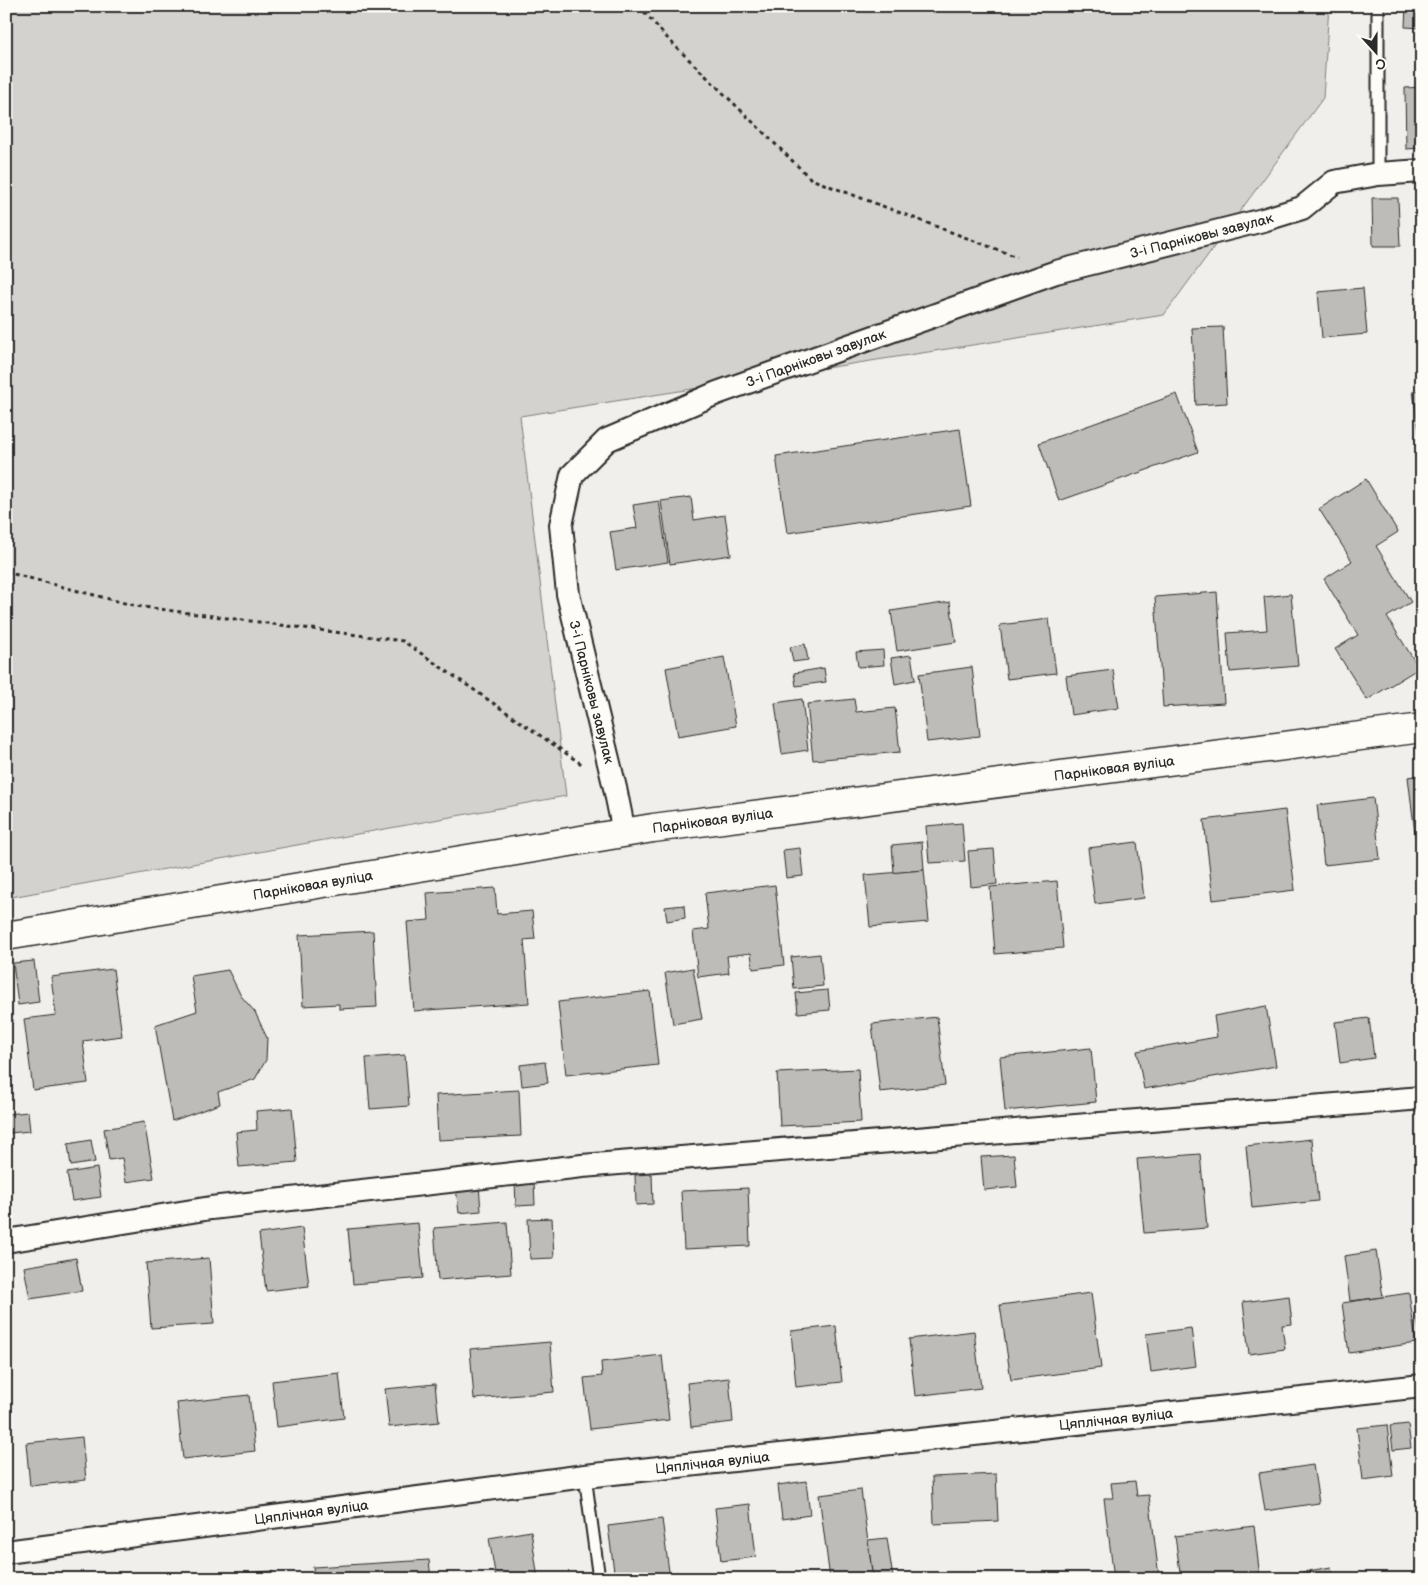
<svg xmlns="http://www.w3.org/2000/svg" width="1428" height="1585" font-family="'Balsamiq Sans',sans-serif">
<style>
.green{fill:#d3d2cf;stroke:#7f7e7d}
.building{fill:#bdbcb8;stroke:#2b2b2b}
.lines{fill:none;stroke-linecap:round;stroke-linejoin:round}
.lane-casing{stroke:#2b2b2b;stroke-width:15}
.street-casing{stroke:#2b2b2b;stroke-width:26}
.secondary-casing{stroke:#2b2b2b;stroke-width:31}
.path{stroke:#2b2b2b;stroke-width:3;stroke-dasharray:4 4;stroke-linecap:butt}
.lane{stroke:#fdfcf7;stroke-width:11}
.street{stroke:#fdfcf7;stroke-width:22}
.secondary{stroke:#fdfcf7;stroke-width:28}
.labels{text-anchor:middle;stroke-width:4;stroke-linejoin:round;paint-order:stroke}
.street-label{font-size:14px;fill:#2b2b2b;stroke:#fdfcf7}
</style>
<rect width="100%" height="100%" fill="#f0efeb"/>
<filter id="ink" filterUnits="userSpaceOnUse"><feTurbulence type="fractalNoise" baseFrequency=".02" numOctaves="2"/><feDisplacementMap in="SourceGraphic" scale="10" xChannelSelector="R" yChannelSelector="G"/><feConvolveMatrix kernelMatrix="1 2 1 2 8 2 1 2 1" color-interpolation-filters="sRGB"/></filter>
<g filter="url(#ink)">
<polygon class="green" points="6,6 1329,6 1323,98 1164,315 520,416 566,796 6,898"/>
<g class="building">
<polygon points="1406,6 1422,6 1422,28 1405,27"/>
<polygon points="1422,87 1422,148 1406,149 1405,88"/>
<polygon points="1372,198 1398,198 1400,246 1373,246"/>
<polygon points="1363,288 1367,334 1322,338 1318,292"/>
<polygon points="1223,327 1227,403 1196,405 1192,328"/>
<polygon points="1422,390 1422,452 1413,391"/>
<polygon points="1177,394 1198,452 1059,501 1039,443"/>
<polygon points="960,429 971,506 787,533 776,456"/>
<polygon points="1366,479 1398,532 1376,546 1411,602 1387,617 1419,668 1367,700 1335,649 1358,635 1324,579 1352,561 1319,509"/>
<polygon points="691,497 694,520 725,515 731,555 670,564 661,501"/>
<polygon points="659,501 668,562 616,570 610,532 637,528 633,505"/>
<polygon points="1217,592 1224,703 1163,707 1155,597"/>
<polygon points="1291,594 1298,666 1230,672 1227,633 1267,630 1264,597"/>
<polygon points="950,602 956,642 897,651 891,611"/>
<polygon points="1049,619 1056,673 1007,679 1000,625"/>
<polygon points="805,644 808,660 793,662 790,647"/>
<polygon points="883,650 884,665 858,667 856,652"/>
<polygon points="911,655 915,680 895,684 891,658"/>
<polygon points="724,657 736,726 678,736 666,668"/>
<polygon points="972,667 980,736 927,742 919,674"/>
<polygon points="824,668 826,682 796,686 794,673"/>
<polygon points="1113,670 1119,708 1071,715 1066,676"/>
<polygon points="802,699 808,750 782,754 775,703"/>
<polygon points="854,699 856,712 895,708 900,752 813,760 807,704"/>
<polygon points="1422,775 1422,849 1417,850 1408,777"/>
<polygon points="1373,798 1380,859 1324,865 1317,805"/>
<polygon points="1285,810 1295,890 1213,900 1204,820"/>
<polygon points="962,823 965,861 929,863 926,826"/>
<polygon points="922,842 924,870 894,873 892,845"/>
<polygon points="1137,842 1144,898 1095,904 1088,848"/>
<polygon points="800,848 803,876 786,878 783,850"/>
<polygon points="994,849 997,884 971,887 968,851"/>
<polygon points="924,870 929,922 870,927 865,875"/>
<polygon points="1057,881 1063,948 995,954 990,887"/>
<polygon points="775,885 784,965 753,969 751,953 727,956 729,973 698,977 693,931 709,929 705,893"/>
<polygon points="495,888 497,914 532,911 535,939 524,940 529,1003 414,1011 407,922 429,920 427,893"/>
<polygon points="684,905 685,918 667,921 665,907"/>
<polygon points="373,931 377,1007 339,1009 339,1004 303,1006 299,935"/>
<polygon points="820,954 823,986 794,989 791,957"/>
<polygon points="34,961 39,1002 18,1005 13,963"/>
<polygon points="693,968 702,1019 673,1024 665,973"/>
<polygon points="113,969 122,1036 83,1041 88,1083 33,1090 24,1019 56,1015 51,977"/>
<polygon points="228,970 241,996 255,1012 267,1038 266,1060 255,1079 218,1092 220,1104 172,1121 155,1025 197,1011 191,976"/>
<polygon points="828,990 830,1010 798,1013 796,993"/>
<polygon points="650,991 658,1065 566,1075 558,1002"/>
<polygon points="1266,1006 1276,1066 1144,1089 1137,1051 1217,1037 1214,1016"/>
<polygon points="937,1017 945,1085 880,1092 872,1024"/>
<polygon points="1369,1018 1374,1058 1340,1063 1335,1022"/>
<polygon points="1091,1048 1096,1102 1005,1111 1000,1057"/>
<polygon points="405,1055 409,1106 370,1109 366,1058"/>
<polygon points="545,1062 548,1083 522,1086 520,1065"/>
<polygon points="858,1069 861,1122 780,1126 777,1073"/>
<polygon points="519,1090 521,1136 438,1140 436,1095"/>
<polygon points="292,1108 297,1162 239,1167 236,1132 257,1130 256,1111"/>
<polygon points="28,1112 30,1131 9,1133 7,1114"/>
<polygon points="144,1122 154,1178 126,1182 122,1158 109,1160 104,1129"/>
<polygon points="1312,1139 1318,1201 1252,1208 1246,1146"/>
<polygon points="91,1140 95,1162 71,1166 68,1144"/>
<polygon points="1200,1154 1207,1228 1144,1233 1137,1159"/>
<polygon points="1014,1155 1017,1187 984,1190 981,1157"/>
<polygon points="97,1168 101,1197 72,1201 67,1173"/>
<polygon points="652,1174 653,1204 636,1205 635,1175"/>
<polygon points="534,1181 535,1205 516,1206 515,1182"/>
<polygon points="479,1185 481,1211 459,1213 456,1188"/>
<polygon points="748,1188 750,1246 684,1249 681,1191"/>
<polygon points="552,1218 554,1258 530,1259 528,1219"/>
<polygon points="507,1222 511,1274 438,1280 434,1228"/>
<polygon points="418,1223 423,1278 353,1284 348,1229"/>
<polygon points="302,1228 309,1286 266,1291 259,1234"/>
<polygon points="1376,1251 1383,1297 1350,1301 1344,1256"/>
<polygon points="76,1258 82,1291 30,1299 24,1267"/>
<polygon points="209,1258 214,1324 151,1328 146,1263"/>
<polygon points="1091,1293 1101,1368 1011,1380 1000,1305"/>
<polygon points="1409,1293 1416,1343 1349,1353 1342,1303"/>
<polygon points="1289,1296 1292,1324 1282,1325 1285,1349 1249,1354 1243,1302"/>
<polygon points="1417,1317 1422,1317 1422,1342 1420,1342"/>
<polygon points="836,1326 842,1382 796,1387 791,1331"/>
<polygon points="1191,1328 1196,1366 1151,1372 1146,1334"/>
<polygon points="974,1331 981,1388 915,1396 909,1339"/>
<polygon points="550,1342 554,1392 474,1399 470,1349"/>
<polygon points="662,1355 669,1420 590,1429 584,1378 602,1376 601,1362"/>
<polygon points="339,1373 344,1418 277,1427 272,1381"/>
<polygon points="729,1378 733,1422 691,1427 687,1383"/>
<polygon points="435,1384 439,1422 389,1427 385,1389"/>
<polygon points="249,1395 255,1451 183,1459 177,1403"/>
<polygon points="1422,1410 1422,1435 1417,1435 1415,1411"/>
<polygon points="1408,1424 1411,1448 1393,1450 1390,1426"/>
<polygon points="1387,1425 1393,1476 1363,1480 1357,1428"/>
<polygon points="82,1437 86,1480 30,1486 26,1443"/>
<polygon points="1313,1465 1319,1503 1265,1511 1259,1473"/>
<polygon points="996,1474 998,1521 934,1524 932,1477"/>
<polygon points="806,1481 810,1515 782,1519 778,1485"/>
<polygon points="1135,1481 1137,1496 1149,1495 1159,1577 1114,1579 1104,1498 1113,1498 1111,1483"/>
<polygon points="861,1490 873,1579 830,1579 819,1495"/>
<polygon points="750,1504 756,1557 721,1561 715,1508"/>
<polygon points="662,1519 670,1579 615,1579 608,1526"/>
<polygon points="1254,1526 1260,1578 1181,1579 1175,1536"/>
<polygon points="531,1531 538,1579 496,1579 489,1538"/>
<polygon points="887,1538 893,1578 873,1579 868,1540"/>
<polygon points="429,1560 431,1579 314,1579 313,1567"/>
<polygon points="1331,1567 1333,1579 1280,1579 1280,1576"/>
<polygon points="272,1571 273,1579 220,1579 220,1575"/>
</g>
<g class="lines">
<defs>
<g id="lane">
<polyline points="1378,6 1378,174"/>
<polyline points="585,1476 599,1579"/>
</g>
<g id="street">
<path id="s1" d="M624,832L615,788L568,594L561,525L572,475L607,440L717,393L1056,272L1263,220L1302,208L1334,182L1378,174L1422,171"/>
<polyline points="6,1241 211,1208 582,1166 1422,1098"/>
<path id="s2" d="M6,1552L585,1476L1422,1386"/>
</g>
<g id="secondary">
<path id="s3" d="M6,936L653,828L1422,728"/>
</g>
</defs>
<use href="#lane" class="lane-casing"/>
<use href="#street" class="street-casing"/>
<use href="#secondary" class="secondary-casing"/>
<g class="path">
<polyline points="639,6 669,40 811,179 1017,257"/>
<polyline points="6,572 136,606 403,641 583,765"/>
</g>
<use href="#lane" class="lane"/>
<use href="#street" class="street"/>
<use href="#secondary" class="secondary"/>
</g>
</g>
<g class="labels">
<g class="street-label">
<text dy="5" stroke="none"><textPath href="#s1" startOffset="1044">3-і Парніковы завулак</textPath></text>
<text dy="5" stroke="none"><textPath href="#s1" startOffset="639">3-і Парніковы завулак</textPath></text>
<text transform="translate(592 692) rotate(76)" y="5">3-і Парніковы завулак</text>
<text dy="5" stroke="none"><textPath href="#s3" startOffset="1121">Парніковая вуліца</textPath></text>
<text dy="5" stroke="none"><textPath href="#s3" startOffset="716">Парніковая вуліца</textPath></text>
<text dy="5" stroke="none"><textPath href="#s3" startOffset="311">Парніковая вуліца</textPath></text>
<text dy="5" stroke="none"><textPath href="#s2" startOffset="1118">Цяплічная вуліца</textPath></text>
<text dy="5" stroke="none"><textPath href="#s2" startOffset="712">Цяплічная вуліца</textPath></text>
<text dy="5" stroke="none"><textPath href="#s2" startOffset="308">Цяплічная вуліца</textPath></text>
</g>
</g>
<rect width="1428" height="1585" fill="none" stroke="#fdfcf7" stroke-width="25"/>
<rect x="12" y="12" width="1403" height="1560" fill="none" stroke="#2b2b2b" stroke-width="2" filter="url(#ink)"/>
<g transform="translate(1376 52) rotate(159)" stroke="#fdfcf7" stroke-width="4" paint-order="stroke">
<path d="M0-4L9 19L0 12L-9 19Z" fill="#2b2b2b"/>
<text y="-8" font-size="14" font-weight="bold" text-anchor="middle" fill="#2b2b2b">С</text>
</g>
</svg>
